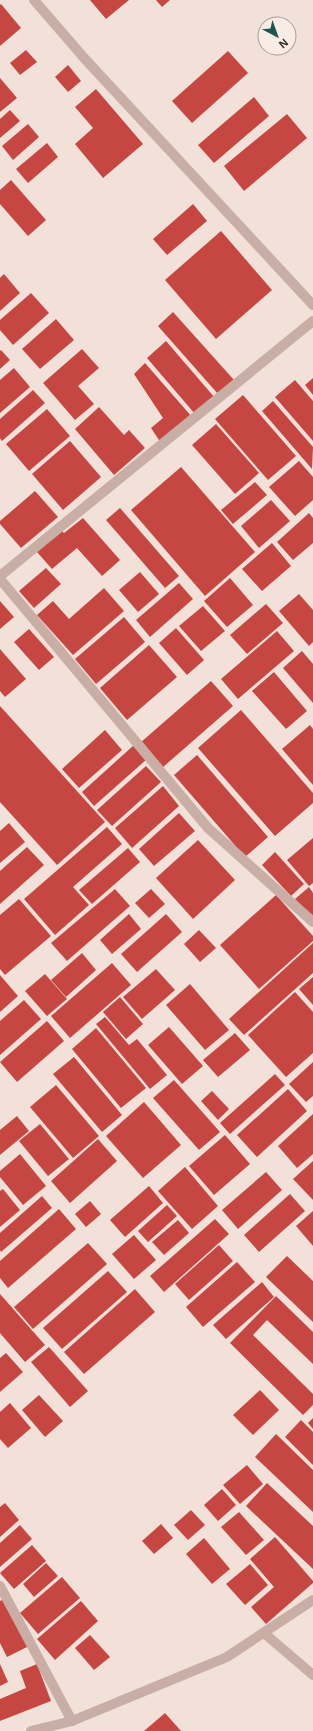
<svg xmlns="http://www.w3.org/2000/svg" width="313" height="1731" font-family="Helvetica,sans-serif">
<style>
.building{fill:#c64742}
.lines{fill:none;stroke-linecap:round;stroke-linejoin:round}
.minor{stroke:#c9aea5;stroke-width:10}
</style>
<rect width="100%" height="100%" fill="#f1e1d9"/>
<g class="building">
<polygon points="90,0 129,0 106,19"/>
<polygon points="156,0 170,0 162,7"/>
<polygon points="1,4 21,28 0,46 0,5"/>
<polygon points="26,50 37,62 20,75 10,63"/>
<polygon points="228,51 248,73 192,123 172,101"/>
<polygon points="68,65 81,81 68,92 55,77"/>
<polygon points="0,78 17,98 0,112"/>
<polygon points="96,89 143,144 103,178 75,144 93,128 75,107"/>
<polygon points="254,97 269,116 214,163 198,145"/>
<polygon points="10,110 20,121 0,138 0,119"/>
<polygon points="287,114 307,138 244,191 224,166"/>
<polygon points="28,124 39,137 13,160 2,146"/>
<polygon points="47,143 58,157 28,183 16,169"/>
<polygon points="11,180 46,220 28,236 0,204 0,190"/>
<polygon points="193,204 207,221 167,255 153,239"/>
<polygon points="221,231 272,290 216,339 165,280"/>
<polygon points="4,274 20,293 0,311 0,278"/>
<polygon points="31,293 49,313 13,345 0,330 0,320"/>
<polygon points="173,312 234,380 218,394 158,326"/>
<polygon points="56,319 74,340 40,369 22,349"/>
<polygon points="166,341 215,398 195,414 147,358"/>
<polygon points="82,349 99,368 78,386 94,404 75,420 43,383"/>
<polygon points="1,350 10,360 0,369 0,351"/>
<polygon points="145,363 192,417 161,443 151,428 163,418 134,374"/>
<polygon points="14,368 30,387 0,413 0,380"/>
<polygon points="313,378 313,395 305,385"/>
<polygon points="295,380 313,401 313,441 275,397"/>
<polygon points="33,390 45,403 2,441 0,438 0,419"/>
<polygon points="243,395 296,456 268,480 215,419"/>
<polygon points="273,401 313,447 312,469 262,411"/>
<polygon points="99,407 124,435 129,430 145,448 114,475 75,429"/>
<polygon points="47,409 70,436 29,471 6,444"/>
<polygon points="216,424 259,473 235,494 192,445"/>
<polygon points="70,441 101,477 63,510 32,474"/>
<polygon points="299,461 313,477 313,500 295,516 269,487"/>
<polygon points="181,467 255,552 205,596 131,510"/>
<polygon points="255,482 267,495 233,524 221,510"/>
<polygon points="35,491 58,517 21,548 0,524 0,521"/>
<polygon points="271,500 290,521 259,548 241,526"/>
<polygon points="120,508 179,576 165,588 106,520"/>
<polygon points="309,513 313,518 313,543 293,560 277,542"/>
<polygon points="83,518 120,560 102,576 77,548 52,569 37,552 61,530 64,533"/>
<polygon points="272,543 291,566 262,591 242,569"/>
<polygon points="46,568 61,584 34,608 19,591"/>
<polygon points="140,572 159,594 138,612 119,590"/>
<polygon points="230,578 253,605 227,627 204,601"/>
<polygon points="179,583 193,599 150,637 136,620"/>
<polygon points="104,588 124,611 73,655 37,615 53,601 69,619"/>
<polygon points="299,594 313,610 313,642 309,646 279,611"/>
<polygon points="0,601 14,617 0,629"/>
<polygon points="266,604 283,623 247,654 230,635"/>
<polygon points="203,606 225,631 201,651 179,626"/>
<polygon points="124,617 145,642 96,684 75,659"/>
<polygon points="176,628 204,660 187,675 159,643"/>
<polygon points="29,629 54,657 39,670 14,642"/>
<polygon points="277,631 294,651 238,699 221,679"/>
<polygon points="149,645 177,677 127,720 100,688"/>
<polygon points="0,649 26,679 5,697 0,691"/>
<polygon points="302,651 313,664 313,703 283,668"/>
<polygon points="274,672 307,711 286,729 252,691"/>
<polygon points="211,681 233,706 162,768 140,743"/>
<polygon points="0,706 105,822 57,865 0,802"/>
<polygon points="241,710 313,793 313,803 275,836 198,748"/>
<polygon points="310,725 313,729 313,785 282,749"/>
<polygon points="105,730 122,750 79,788 62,769"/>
<polygon points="134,745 147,759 94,806 82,792"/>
<polygon points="197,755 268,837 245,857 174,775"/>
<polygon points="146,766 161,782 112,826 97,810"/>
<polygon points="163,786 179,806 132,848 115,828"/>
<polygon points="179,813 195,831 154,866 139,849"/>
<polygon points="9,823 25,842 0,863 0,831"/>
<polygon points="107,827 122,844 73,887 89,905 55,935 24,899"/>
<polygon points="313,838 313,883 309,886 287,860"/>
<polygon points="198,840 235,880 193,919 156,878"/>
<polygon points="27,847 44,865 0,904 0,871"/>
<polygon points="128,848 140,862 92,904 79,890"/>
<polygon points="275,852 304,884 291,896 262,865"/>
<polygon points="309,887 313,893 313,919 295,899"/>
<polygon points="115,889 130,906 67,961 51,943"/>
<polygon points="151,889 165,904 149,918 135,903"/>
<polygon points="276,895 313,936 313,941 259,989 220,945"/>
<polygon points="19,899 51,936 5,975 0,969 0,915"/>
<polygon points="129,914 141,929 112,954 100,940"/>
<polygon points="166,914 182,932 137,972 121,954"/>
<polygon points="199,930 216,948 200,962 184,944"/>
<polygon points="313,943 313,973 244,1035 229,1019"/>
<polygon points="82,953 96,970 66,997 51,980"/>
<polygon points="112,963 131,985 70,1038 51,1016"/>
<polygon points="156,969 175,990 142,1019 123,997"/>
<polygon points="45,974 67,999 47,1016 25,991"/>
<polygon points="0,975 18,996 0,1012"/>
<polygon points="313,977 313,1005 299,989"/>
<polygon points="190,984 229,1030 205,1050 166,1005"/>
<polygon points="295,992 313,1012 313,1053 286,1077 248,1035"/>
<polygon points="120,997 143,1024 126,1039 103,1012"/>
<polygon points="24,1000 41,1019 0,1055 0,1021"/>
<polygon points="105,1017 129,1045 137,1039 167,1075 150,1089 96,1024"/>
<polygon points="47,1021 64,1041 17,1082 0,1062"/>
<polygon points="169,1027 203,1066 182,1084 148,1045"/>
<polygon points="96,1028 146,1088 121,1108 72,1049"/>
<polygon points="235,1033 250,1050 218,1077 203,1060"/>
<polygon points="74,1057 122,1115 102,1132 53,1074"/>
<polygon points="313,1062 313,1096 306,1102 289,1084"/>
<polygon points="275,1074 285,1085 230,1134 220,1123"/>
<polygon points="174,1080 220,1132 199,1150 153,1098"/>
<polygon points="56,1085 99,1136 73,1158 30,1107"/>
<polygon points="288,1089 307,1111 257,1157 237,1135"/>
<polygon points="212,1091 229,1109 218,1120 201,1101"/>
<polygon points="144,1102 181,1145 143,1178 106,1136"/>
<polygon points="313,1114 313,1154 297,1168 278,1146"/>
<polygon points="17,1116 29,1131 0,1155 0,1130"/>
<polygon points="40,1124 69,1159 48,1176 19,1141"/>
<polygon points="225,1135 250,1164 214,1195 189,1166"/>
<polygon points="98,1139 117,1161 70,1203 51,1181"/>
<polygon points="20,1154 46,1186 23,1205 0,1177 0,1171"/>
<polygon points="313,1161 313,1200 293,1179"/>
<polygon points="185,1167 218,1206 192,1229 158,1191"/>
<polygon points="266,1172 282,1190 238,1229 222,1210"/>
<polygon points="149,1186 163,1203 125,1237 110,1220"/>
<polygon points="3,1189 20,1210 0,1227 0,1191"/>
<polygon points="290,1194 305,1211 259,1252 244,1235"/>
<polygon points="42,1196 52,1208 1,1252 0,1250 0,1233"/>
<polygon points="90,1201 101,1214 86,1227 75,1214"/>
<polygon points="167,1205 177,1216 148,1242 138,1231"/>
<polygon points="59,1209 76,1229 8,1288 0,1278 0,1261"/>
<polygon points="313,1211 313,1246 296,1226"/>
<polygon points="215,1219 229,1234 164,1292 150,1276"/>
<polygon points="178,1220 189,1233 164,1255 152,1242"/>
<polygon points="134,1235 156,1260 134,1279 112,1254"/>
<polygon points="88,1243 107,1264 33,1329 14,1307"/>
<polygon points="219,1245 233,1261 189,1300 175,1284"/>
<polygon points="287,1256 313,1281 313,1322 266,1277"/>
<polygon points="237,1262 255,1282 203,1327 186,1307"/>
<polygon points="108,1271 127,1292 62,1349 43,1328"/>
<polygon points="262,1282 274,1297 226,1339 213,1325"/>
<polygon points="135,1289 155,1312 84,1374 64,1352"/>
<polygon points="0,1294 45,1345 25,1362 0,1333"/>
<polygon points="276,1296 313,1332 313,1364 267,1320 253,1335 313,1394 313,1405 303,1415 230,1343"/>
<polygon points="49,1347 88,1391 70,1407 31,1362"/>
<polygon points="6,1353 23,1372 0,1392 0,1358"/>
<polygon points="260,1390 279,1410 253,1435 233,1415"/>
<polygon points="39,1395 63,1421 45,1437 22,1410"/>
<polygon points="10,1403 31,1428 8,1448 0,1439 0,1412"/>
<polygon points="313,1418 313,1429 308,1423"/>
<polygon points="301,1420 313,1432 313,1465 285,1437"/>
<polygon points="276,1434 313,1470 313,1512 255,1457"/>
<polygon points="247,1465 263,1484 240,1504 223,1485"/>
<polygon points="267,1483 313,1526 313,1569 246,1506"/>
<polygon points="222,1489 236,1505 218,1521 204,1505"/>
<polygon points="5,1503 19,1520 0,1537 0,1507"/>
<polygon points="191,1510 205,1525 188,1540 174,1525"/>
<polygon points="239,1512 264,1540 246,1555 221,1527"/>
<polygon points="161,1524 173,1538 154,1554 142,1541"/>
<polygon points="20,1525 32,1539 0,1567 0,1543"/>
<polygon points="275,1537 313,1581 313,1583 266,1624 251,1607 274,1587 250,1559"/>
<polygon points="204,1538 230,1569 212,1584 186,1554"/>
<polygon points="32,1545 46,1561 14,1589 0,1573"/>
<polygon points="46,1563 58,1576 34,1597 23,1584"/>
<polygon points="250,1564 268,1585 245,1605 226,1584"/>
<polygon points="62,1577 80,1598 38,1634 20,1613"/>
<polygon points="4,1599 29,1646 7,1657 0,1643 0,1601"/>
<polygon points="81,1601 98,1621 55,1660 37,1639"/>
<polygon points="90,1635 110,1657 94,1670 75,1648"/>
<polygon points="0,1664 8,1682 0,1686"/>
<polygon points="37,1664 51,1701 0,1721 0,1699 26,1688 20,1671"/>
<polygon points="165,1713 181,1731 144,1731"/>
</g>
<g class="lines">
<g class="minor">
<polyline points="34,0 85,59 313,305"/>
<polyline points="0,576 313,321"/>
<polyline points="0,579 208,828 313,922"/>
<polyline points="0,1586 72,1721"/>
<polyline points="264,1633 313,1675"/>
<polyline points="31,1731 72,1721 227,1657 313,1600"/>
</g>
</g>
<g transform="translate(277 36) rotate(139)"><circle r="19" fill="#f9ece5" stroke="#ab9e99"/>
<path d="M0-3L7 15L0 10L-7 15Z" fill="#1c574f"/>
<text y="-6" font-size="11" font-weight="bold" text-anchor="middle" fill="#352827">N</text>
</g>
</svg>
